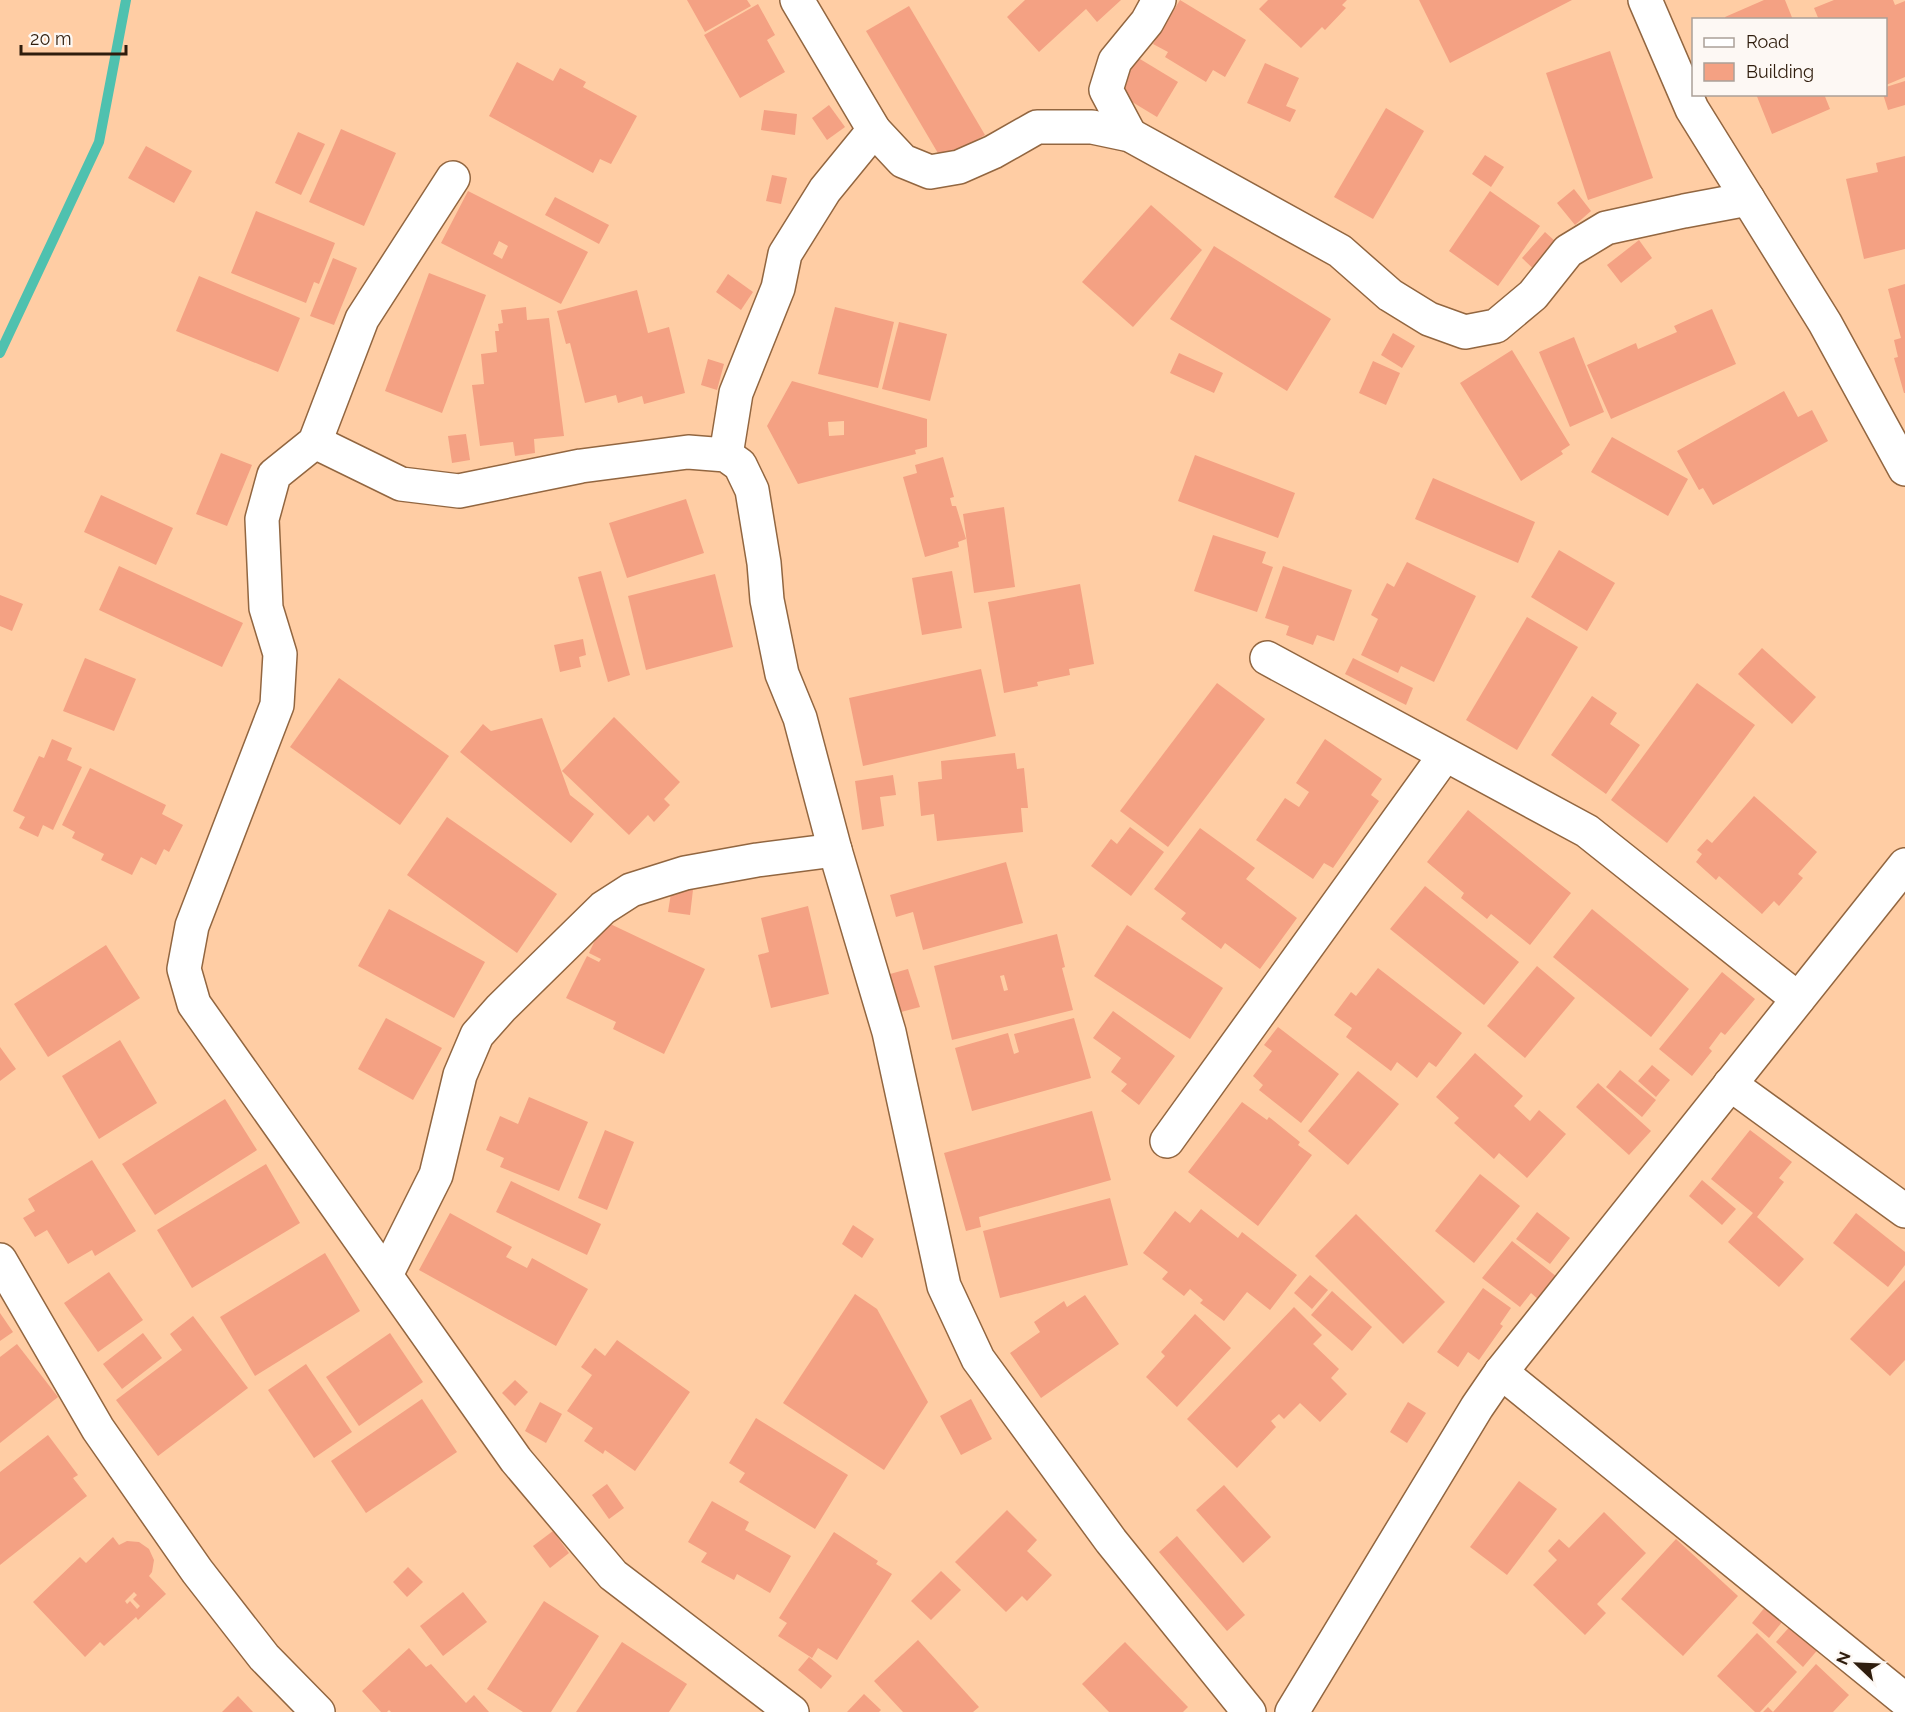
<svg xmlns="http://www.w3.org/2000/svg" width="1905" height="1712" font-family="Raleway,sans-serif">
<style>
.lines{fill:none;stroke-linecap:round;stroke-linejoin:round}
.stream{stroke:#4fc1af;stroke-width:10}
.building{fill:#f4a183;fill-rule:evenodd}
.minor-casing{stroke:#926640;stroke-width:36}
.tertiary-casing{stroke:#926640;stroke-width:36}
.minor{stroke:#fff;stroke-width:33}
.tertiary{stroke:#fff;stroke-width:33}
</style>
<rect width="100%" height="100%" fill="#ffcda4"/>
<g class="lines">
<polyline class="stream" points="0,353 99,142 126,0"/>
</g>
<g class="building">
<polygon points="687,0 747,0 751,6 705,32"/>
<polygon points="1025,0 1121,0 1097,22 1086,9 1039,52 1007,17"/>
<polygon points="1180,0 1246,40 1225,77 1213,70 1206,82 1165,57 1168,52 1153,44"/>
<polygon points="1268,0 1347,0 1342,5 1346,8 1325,30 1322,27 1301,48 1259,9"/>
<polygon points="1419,0 1572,0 1450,63"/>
<polygon points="1764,0 1785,0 1793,20 1726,20 1725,17"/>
<polygon points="1834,0 1893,0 1895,5 1905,1 1905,77 1886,85 1886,20 1819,20 1814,8"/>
<polygon points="758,4 775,35 767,40 785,72 740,98 704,35"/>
<polygon points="909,6 985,135 942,160 866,31"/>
<polygon points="1610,51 1653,178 1588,200 1546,73"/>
<polygon points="1135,56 1178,82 1157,117 1114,91"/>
<polygon points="517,62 553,81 560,68 586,82 583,87 637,116 611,164 600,159 593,173 489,116"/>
<polygon points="1265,63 1299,78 1286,106 1296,110 1290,122 1247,103"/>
<polygon points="1905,81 1905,105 1888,110 1883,94 1886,94 1886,87"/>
<polygon points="1756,94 1824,94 1830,109 1772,134"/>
<polygon points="829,105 845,127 827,140 812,118"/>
<polygon points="1386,108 1424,131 1373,219 1334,197"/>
<polygon points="764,110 797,114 795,135 761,130"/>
<polygon points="341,129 396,153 364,226 309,202"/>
<polygon points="298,132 325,144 301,195 275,183"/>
<polygon points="146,146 192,171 174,203 128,178"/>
<polygon points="1485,155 1504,167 1491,187 1472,174"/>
<polygon points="1905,156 1905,249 1864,259 1846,179 1878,172 1876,163"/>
<polygon points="772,175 787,178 781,204 766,201"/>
<polygon points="1574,189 1591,211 1575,225 1557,203"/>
<path d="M468,191L588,252L561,304L441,243ZM499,241L508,246L502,259L493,254Z"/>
<polygon points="1490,191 1540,226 1498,286 1449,251"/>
<polygon points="555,197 609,225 599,244 545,215"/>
<polygon points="1151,205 1202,250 1133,327 1082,282"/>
<polygon points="256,211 335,243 319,284 314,282 306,303 231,273"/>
<polygon points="1545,232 1556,242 1541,258 1547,265 1539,274 1522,258"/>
<polygon points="1639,240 1652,258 1621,283 1607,265"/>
<polygon points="1214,246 1331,319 1287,391 1170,319"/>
<polygon points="333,258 357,268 334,325 310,316"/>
<polygon points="429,273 486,295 442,413 385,391"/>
<polygon points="728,274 753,292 741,310 716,292"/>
<polygon points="199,276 300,318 278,372 176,331"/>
<polygon points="1905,284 1905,393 1904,393 1894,358 1898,357 1894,340 1901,338 1888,289"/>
<polygon points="637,290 648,333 669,327 685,393 644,404 642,396 618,403 616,395 585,403 570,343 566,344 557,311"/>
<polygon points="526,307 527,320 549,318 564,436 534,439 535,453 515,456 513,442 480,446 472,385 484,384 481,354 497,352 495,331 499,331 498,324 503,323 501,310"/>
<polygon points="835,307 894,322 878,388 818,374"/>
<polygon points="1712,309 1736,364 1611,419 1587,365 1636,343 1638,349 1677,332 1674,326"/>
<polygon points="899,322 947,334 930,401 882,389"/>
<polygon points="1393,333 1415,346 1402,368 1381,355"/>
<polygon points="1574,337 1604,412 1570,427 1539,352"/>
<polygon points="1512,350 1570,445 1561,451 1563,454 1521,481 1460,383"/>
<polygon points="1179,353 1223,373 1214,393 1170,373"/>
<polygon points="708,359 724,364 717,390 701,385"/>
<polygon points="1373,361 1400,373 1386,405 1359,393"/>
<path d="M792,381L927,419V447L915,450L916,454L798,484L767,426ZM844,421V435L829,436L828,422Z"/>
<polygon points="1784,391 1798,417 1812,410 1828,441 1713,505 1703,488 1699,490 1677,451"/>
<polygon points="466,434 470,460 452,463 448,436"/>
<polygon points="1612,437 1688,479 1668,516 1591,472"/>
<polygon points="221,453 252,465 227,526 196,514"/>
<polygon points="1195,455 1295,493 1278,538 1178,501"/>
<polygon points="943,457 954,497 950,498 952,506 956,506 966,539 958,542 959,547 925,557 903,477 917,473 915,465"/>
<polygon points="1433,478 1535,522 1518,563 1415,519"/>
<polygon points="101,495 173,528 156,565 84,532"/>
<polygon points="686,499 704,553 627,578 609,523"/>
<polygon points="1004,507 1015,587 974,593 963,514"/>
<polygon points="1213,535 1266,552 1262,563 1273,567 1257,612 1194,591"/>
<polygon points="1559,550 1615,583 1587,631 1531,597"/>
<polygon points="1407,562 1476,596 1434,682 1401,666 1398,673 1361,655 1378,619 1371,615 1387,583 1394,587"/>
<polygon points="119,566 243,623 222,667 99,610"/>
<polygon points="1283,566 1352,590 1334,641 1317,635 1313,645 1286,635 1289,626 1265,618"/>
<polygon points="601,571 630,675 608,682 578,577"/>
<polygon points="952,571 962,628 922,635 912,578"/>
<polygon points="715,574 733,647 646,670 628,596"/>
<polygon points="1080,584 1094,664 1069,669 1070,675 1037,682 1038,686 1004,693 988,602"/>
<polygon points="0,595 23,604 12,631 0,626"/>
<polygon points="1527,617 1578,647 1517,750 1466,720"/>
<polygon points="583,639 586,655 579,657 581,667 560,672 554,645"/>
<polygon points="1762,648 1816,697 1792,724 1738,674"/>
<polygon points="85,658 136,679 114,731 63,711"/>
<polygon points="1353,658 1413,688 1406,705 1345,674"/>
<polygon points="981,669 996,736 863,766 849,698"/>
<polygon points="339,678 449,756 400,825 290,747"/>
<polygon points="1217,683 1265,719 1168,847 1120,811"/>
<polygon points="1697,683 1755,725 1667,843 1611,800"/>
<polygon points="1592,696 1617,713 1610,724 1640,745 1606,794 1551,755"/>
<polygon points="614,717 680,782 664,799 670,805 654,822 648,815 629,835 562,771"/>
<polygon points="542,718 570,795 594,814 571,843 460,752 483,724 491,731"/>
<polygon points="52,739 72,748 67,760 82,767 53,830 43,825 38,837 19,828 25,817 13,811 39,756 44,758"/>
<polygon points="1325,739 1382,779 1371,795 1379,801 1333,868 1324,863 1313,879 1256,840 1285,798 1299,807 1309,792 1296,783"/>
<polygon points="1015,753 1017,769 1024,768 1028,808 1021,808 1023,832 937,841 934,814 921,816 918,782 942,779 941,761"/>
<polygon points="90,768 166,805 162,814 183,825 169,852 164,849 156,865 141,857 132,875 101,860 104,854 72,838 75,832 62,825"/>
<polygon points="893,775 896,795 880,797 884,826 862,830 855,781"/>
<polygon points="1754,796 1817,852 1798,874 1803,878 1779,906 1774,901 1762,914 1719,876 1716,880 1696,862 1702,854 1697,850 1707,839 1712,843"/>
<polygon points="1468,810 1571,893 1530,945 1491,914 1487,919 1461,898 1464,893 1427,862"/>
<polygon points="447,817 557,894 517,953 407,875"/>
<polygon points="1130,827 1164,852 1131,896 1091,866 1111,839 1117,844"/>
<polygon points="1200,828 1255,868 1246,879 1297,918 1260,969 1225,943 1221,949 1181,919 1186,913 1154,889"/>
<polygon points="1006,862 1023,923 923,950 913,912 896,917 890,895"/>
<polygon points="1425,886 1519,962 1484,1005 1390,929"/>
<polygon points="672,887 693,890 690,915 668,912"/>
<polygon points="808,906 829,994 771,1008 758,955 769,952 761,918"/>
<polygon points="389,909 485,962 454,1018 358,966"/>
<polygon points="1592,909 1689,989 1651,1037 1553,957"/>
<polygon points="604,921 705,969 664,1054 613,1029 616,1022 566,998 587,956 599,962 601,959 589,953"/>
<polygon points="1127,925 1223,988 1190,1039 1094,976"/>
<path d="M1057,934L1065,967L1062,968L1073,1010L952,1040L934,966ZM1004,975L1008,990L1004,991L1000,976Z"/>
<polygon points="106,945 140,998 48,1057 14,1004"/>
<polygon points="1537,966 1575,998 1525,1058 1487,1026"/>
<polygon points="1378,968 1462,1033 1436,1067 1429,1062 1417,1078 1397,1062 1391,1071 1346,1037 1352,1028 1334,1015 1351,992 1356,996"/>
<polygon points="908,969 920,1007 901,1012 890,974"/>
<polygon points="1722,972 1755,999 1725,1035 1721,1032 1709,1048 1712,1051 1692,1076 1659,1049"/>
<polygon points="1113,1011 1175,1056 1139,1105 1121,1091 1127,1084 1111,1072 1121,1058 1093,1038"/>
<polygon points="386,1018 442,1048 413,1100 358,1069"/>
<polygon points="1074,1018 1091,1078 972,1111 955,1048 1008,1033 1014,1054 1019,1052 1014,1034"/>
<polygon points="1278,1027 1339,1074 1301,1123 1259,1090 1263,1085 1253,1076 1272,1051 1264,1045"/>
<polygon points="120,1040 157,1103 99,1139 62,1076"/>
<polygon points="0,1047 16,1069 0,1081"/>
<polygon points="1475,1053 1523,1096 1514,1106 1530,1121 1539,1110 1566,1134 1527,1178 1499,1153 1494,1159 1454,1123 1459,1118 1436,1097"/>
<polygon points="1652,1065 1670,1080 1656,1097 1638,1081"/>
<polygon points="1620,1070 1656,1100 1642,1117 1606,1087"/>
<polygon points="1358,1071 1399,1104 1348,1165 1308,1131"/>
<polygon points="1598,1083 1651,1131 1629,1155 1576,1107"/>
<polygon points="529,1097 588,1122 559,1191 500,1167 504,1158 486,1150 500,1116 518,1124"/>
<polygon points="225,1099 257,1150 155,1215 122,1164"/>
<polygon points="1242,1102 1267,1120 1269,1117 1300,1142 1298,1145 1312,1155 1258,1226 1188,1172"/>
<polygon points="1092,1111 1111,1180 979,1217 981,1227 966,1231 944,1153"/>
<polygon points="605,1130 634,1142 607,1210 578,1198"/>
<polygon points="1750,1130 1792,1162 1779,1178 1784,1182 1757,1217 1804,1259 1779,1287 1728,1242 1753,1213 1711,1179"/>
<polygon points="92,1160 136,1231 95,1256 92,1250 68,1264 47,1230 35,1237 23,1218 35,1211 28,1199"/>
<polygon points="266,1164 300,1223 192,1288 157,1230"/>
<polygon points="1480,1174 1520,1206 1474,1263 1435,1231"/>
<polygon points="1702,1180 1736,1209 1722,1225 1689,1196"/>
<polygon points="511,1181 601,1224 587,1255 496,1212"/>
<polygon points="1110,1198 1128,1265 1000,1298 983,1231"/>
<polygon points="1201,1209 1238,1238 1242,1232 1297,1275 1270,1310 1247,1292 1224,1321 1200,1303 1203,1300 1190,1289 1184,1296 1162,1279 1168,1272 1143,1253 1175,1211 1190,1223"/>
<polygon points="1537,1212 1570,1238 1550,1264 1516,1239"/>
<polygon points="450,1213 512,1247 506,1257 527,1268 532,1258 588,1289 556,1346 419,1270"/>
<polygon points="1856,1213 1905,1252 1905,1265 1888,1287 1833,1243"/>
<polygon points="1356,1214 1445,1302 1403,1344 1315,1256"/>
<polygon points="853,1225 874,1239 862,1258 842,1244"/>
<polygon points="1512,1241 1557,1277 1539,1300 1531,1293 1520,1307 1482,1278"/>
<polygon points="325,1253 360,1311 255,1376 220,1317"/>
<polygon points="109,1272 143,1320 98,1352 64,1303"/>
<polygon points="1310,1275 1328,1290 1312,1309 1294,1293"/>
<polygon points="1905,1280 1905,1360 1890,1376 1850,1339"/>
<polygon points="1483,1288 1511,1308 1500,1324 1503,1326 1479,1360 1468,1352 1458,1367 1437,1352"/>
<polygon points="1332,1291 1372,1327 1352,1351 1311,1315"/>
<polygon points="855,1294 877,1309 928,1402 884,1470 783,1403"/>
<polygon points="1085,1295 1119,1344 1041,1398 1010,1353 1040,1332 1034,1322 1064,1301 1067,1307"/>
<polygon points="1294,1307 1322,1335 1313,1344 1339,1369 1331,1378 1347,1394 1320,1422 1300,1403 1284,1419 1279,1414 1271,1421 1276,1427 1237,1468 1187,1419"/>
<polygon points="0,1313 13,1332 0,1341"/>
<polygon points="1195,1314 1231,1348 1177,1407 1146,1377 1165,1356 1161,1352"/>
<polygon points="193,1316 248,1388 158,1456 116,1400 182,1350 170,1334"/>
<polygon points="143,1333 162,1358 122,1389 103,1364"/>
<polygon points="390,1333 423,1382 359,1426 326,1377"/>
<polygon points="617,1340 690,1392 635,1471 605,1450 603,1454 584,1441 593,1428 567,1411 592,1375 581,1367 595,1348 605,1356"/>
<polygon points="17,1344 58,1397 0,1443 0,1357"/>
<polygon points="306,1364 352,1432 314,1458 268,1390"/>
<polygon points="515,1380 528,1392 515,1406 502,1393"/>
<polygon points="422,1399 457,1452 366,1513 331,1461"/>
<polygon points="971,1399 992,1439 961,1455 940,1416"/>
<polygon points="540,1402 562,1414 546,1443 525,1431"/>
<polygon points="1408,1402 1426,1413 1407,1443 1390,1432"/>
<polygon points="756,1418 848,1475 815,1529 739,1482 745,1473 729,1463"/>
<polygon points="48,1435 78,1475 73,1478 87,1496 0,1565 0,1472"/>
<polygon points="1519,1481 1557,1509 1507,1575 1470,1547"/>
<polygon points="607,1484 624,1508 609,1519 592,1495"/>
<polygon points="1224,1485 1271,1537 1243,1563 1196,1510"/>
<polygon points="712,1501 749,1522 745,1530 791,1556 770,1593 737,1574 734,1580 701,1562 707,1553 688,1542"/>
<polygon points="1007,1510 1037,1540 1027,1551 1052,1575 1027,1601 1022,1596 1006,1612 955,1562"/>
<polygon points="1604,1512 1646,1553 1597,1604 1606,1613 1585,1635 1533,1585 1557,1560 1548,1551 1559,1539 1569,1548"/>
<polygon points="553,1531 569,1553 550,1568 533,1546"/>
<polygon points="834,1532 878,1561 876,1564 892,1574 837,1660 818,1648 812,1658 778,1636 787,1623 779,1618"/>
<polygon points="1177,1536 1245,1615 1227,1631 1159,1552"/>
<path d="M113,1537L119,1545L127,1541L139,1542L149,1549L154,1560L152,1572L149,1576L166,1594L138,1620L136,1617L104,1646L100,1642L85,1657L33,1602L80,1557L86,1563ZM134,1592L137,1595L133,1599L140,1606L137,1609L130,1601L127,1604L125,1601Z"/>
<polygon points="1676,1539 1738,1596 1683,1656 1621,1599"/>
<polygon points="408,1567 423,1582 407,1597 393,1582"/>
<polygon points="941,1571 961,1590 931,1620 911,1601"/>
<polygon points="463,1592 487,1622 443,1656 420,1626"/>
<polygon points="544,1601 599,1636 551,1712 523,1712 487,1689"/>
<polygon points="1770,1601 1787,1616 1769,1638 1752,1623"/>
<polygon points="1793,1623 1820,1647 1803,1667 1776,1642"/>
<polygon points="1757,1633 1797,1672 1760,1712 1755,1712 1717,1676"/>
<polygon points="918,1640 979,1707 973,1712 903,1712 874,1681"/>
<polygon points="622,1642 687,1684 669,1712 576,1712"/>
<polygon points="1125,1642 1188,1707 1183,1712 1109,1712 1082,1684"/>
<polygon points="409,1648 426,1667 431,1664 466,1703 474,1695 489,1712 391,1712 389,1710 387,1712 381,1712 362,1691"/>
<polygon points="809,1657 832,1676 821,1689 798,1670"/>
<polygon points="1816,1664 1849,1695 1833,1712 1763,1712 1768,1707 1773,1712"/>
<polygon points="864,1694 881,1710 879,1712 847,1712"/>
<polygon points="238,1696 253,1712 222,1712"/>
</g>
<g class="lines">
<defs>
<g id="minor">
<polyline points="797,0 874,130 903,161 930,172 959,167 993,152 1037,127 1092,127 1130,135 1340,251 1390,295 1429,319 1465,332 1496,326 1533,295 1568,251 1606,228 1684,211 1748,199"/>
<polyline points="1645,0 1692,109 1825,323 1905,469"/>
<polyline points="1130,135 1106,90 1115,61 1147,22 1159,0"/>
<polyline points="453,178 362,319 315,442 274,475 262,519 266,608 280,654 277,705 192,926 184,969 194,1004 516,1460 613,1575 792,1712"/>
<polyline points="315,442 401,484 459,491 581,466 688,452 726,455 740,465 752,490 764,563 767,600 782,674 800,718 835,850 889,1032 944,1286 978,1359 1111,1541 1249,1712"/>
<polyline points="726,455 736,393 778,288 785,254 825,190 874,130"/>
<polyline points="1267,658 1587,831 1798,999"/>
<polyline points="1730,1084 1905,1211"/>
<polyline points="1167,1141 1445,755"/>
<polyline points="0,1260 98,1429 197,1571 264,1657 318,1712"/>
<polyline points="386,1275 436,1175 460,1075 477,1035 501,1008 603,908 631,890 685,873 757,860 835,850"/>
<polyline points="1501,1372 1905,1700"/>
</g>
<polyline id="tertiary" points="1292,1712 1477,1407 1501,1372 1905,865"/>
</defs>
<use href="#minor" class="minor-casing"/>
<use href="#tertiary" class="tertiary-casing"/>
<use href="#minor" class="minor"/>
<use href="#tertiary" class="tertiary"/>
</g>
<rect x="1692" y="18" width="195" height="78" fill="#fdf8f4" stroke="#aba098" stroke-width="1.5"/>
<rect x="1704" y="38" width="30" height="9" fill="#ffffff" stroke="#aba098" stroke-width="1.5"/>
<text x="1746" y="48" font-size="18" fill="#2f1d0d">Road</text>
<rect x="1704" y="63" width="30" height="18" fill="#f4a183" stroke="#aba098" stroke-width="1.5"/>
<text x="1746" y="78" font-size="18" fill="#2f1d0d">Building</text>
<g transform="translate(1857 1664) rotate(293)" stroke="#fdf8f4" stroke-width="4.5" paint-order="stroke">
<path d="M0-4.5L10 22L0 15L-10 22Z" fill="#2f1d0d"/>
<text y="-9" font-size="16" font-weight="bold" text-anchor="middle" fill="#2f1d0d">N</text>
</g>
<path d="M21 45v9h105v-9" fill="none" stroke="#2f1d0d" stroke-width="3"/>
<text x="30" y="45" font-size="18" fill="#2f1d0d" stroke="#fdf8f4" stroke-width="4.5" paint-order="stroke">20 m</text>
</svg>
